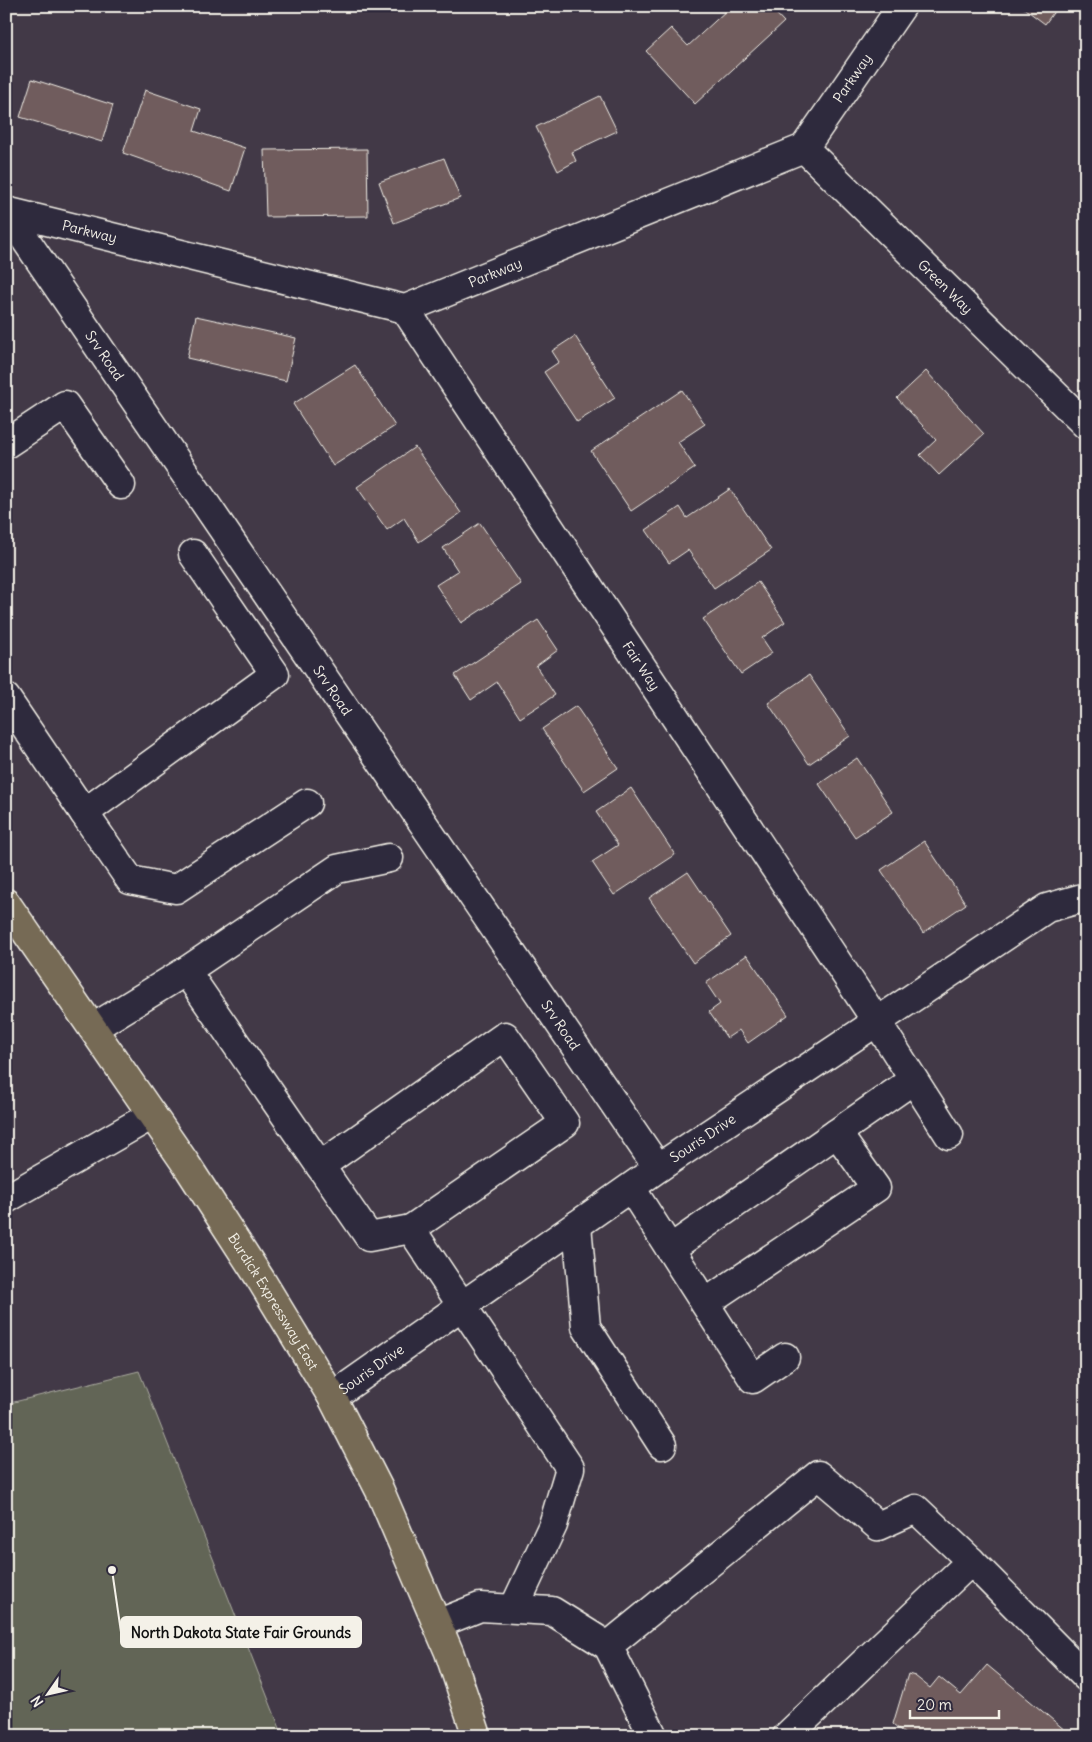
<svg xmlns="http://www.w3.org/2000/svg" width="1092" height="1742" font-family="Delius,sans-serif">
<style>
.green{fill:#626557;stroke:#ababa0}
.building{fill:#6f5b5d;stroke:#f4f1e8}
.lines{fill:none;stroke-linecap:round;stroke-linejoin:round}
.minor-casing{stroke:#f4f1e8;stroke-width:31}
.major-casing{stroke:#f4f1e8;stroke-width:31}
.minor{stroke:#2f2a3d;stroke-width:28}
.major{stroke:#766a55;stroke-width:28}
.labels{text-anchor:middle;stroke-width:4.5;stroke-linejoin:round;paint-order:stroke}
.street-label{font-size:14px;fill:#f4f1e8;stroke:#2f2a3d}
.leader{fill:none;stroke:#f4f1e8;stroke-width:2}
.callout-dot{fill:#f4f1e8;stroke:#2f2a3d;stroke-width:2}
.callout{fill:#f4f1e8;stroke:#f4f1e8;stroke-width:2}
.callout-label{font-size:15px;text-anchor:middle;font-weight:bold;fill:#111}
</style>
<rect width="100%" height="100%" fill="#423947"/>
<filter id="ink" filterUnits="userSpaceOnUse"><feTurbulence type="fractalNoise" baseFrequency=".02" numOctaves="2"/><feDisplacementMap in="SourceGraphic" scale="10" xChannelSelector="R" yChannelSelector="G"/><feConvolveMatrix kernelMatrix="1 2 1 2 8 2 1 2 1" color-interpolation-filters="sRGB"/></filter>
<g filter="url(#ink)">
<polygon class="green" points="139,1371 283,1736 6,1736 6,1404"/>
<g class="building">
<polygon points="726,6 769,6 784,22 695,104 646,51 671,28 688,46 728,9"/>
<polygon points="1021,6 1058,6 1045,24"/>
<polygon points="32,79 113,105 102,142 20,117"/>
<polygon points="145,90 201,109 194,131 245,148 231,191 123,153"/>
<polygon points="600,96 617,131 572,152 576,161 558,171 536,127"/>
<polygon points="367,149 368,216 266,217 264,150"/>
<polygon points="444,158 460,198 394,223 379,182"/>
<polygon points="196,316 296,338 286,381 187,358"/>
<polygon points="575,336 615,398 577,422 544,372 559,362 552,351"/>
<polygon points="355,365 395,426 333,466 293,404"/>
<polygon points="926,371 984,434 939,475 920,455 936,440 897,398"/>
<polygon points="682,390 705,424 678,442 695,468 631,511 591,451"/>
<polygon points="415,447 461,513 419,542 404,518 387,530 357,487"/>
<polygon points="730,489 771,550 714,588 688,550 669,563 646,530 680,507 687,518"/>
<polygon points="480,523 521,584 461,623 436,585 458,571 443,548"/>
<polygon points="758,582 785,622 762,638 772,653 741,674 703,619"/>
<polygon points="538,620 558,650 536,666 555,695 520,718 497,682 471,700 455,675"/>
<polygon points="809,675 850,736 809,764 768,703"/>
<polygon points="576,706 618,768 584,791 542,729"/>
<polygon points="857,758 893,812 855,837 819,784"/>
<polygon points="631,788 675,855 614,895 592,862 618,845 596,812"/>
<polygon points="924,841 966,904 923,933 881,870"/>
<polygon points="688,872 731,936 693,963 649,898"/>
<polygon points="747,955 788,1015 748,1043 739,1030 727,1038 709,1012 720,1004 706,983"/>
<polygon points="987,1665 1072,1736 907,1736 893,1724 908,1674 915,1676 930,1688 939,1677 961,1695"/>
</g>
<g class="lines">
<defs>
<g id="minor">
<path id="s1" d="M804,148L1086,425"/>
<path id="s2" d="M6,211L658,1168"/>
<path id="s3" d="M6,211L405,309L804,148L902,6"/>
<path id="s4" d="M405,309L877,1022L949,1135"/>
<polyline points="6,444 65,405 121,485"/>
<polyline points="6,698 84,813 275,674 193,554"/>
<polyline points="84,813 130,880 176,889 307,803"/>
<polyline points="186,971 337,869 389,858"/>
<polyline points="93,1028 186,971 369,1237 411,1229 570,1468 553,1525 514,1608"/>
<polyline points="320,1166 505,1036 565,1123 411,1229"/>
<polyline points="631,1188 670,1249"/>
<polyline points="6,1199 152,1115"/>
<polyline points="577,1225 586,1327 662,1445"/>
<polyline points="705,1303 876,1188 837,1133"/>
<polyline points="785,1357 753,1379 670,1249 913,1080"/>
<path id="s5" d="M332,1397L658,1168L1047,908L1086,897"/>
<polyline points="971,1561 1086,1677"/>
<polyline points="437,1624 480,1607 552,1611 608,1646 653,1736"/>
<polyline points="608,1646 818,1475 878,1526 916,1509 971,1561 787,1736"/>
</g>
<g id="major">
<path id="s6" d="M6,903L186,1164L261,1280L332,1397L380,1491L449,1652L477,1736"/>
</g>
</defs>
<use href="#minor" class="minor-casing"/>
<use href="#major" class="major-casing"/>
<use href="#minor" class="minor"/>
<use href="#major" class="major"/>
</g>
</g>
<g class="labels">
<g class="street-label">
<text dy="5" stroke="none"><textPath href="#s3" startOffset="926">Parkway</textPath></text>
<text dy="5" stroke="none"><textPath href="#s3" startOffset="86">Parkway</textPath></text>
<text dy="5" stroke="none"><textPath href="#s3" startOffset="508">Parkway</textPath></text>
<text dy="5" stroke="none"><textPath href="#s1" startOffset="198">Green Way</textPath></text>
<text dy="5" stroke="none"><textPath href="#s2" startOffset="175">Srv Road</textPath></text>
<text dy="5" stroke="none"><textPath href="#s4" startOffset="428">Fair Way</textPath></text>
<text dy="5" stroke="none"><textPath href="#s2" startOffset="580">Srv Road</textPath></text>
<text dy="5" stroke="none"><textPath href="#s2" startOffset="985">Srv Road</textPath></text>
<text dy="5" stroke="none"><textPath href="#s5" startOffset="452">Souris Drive</textPath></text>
<text dy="5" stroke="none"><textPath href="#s6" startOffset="480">Burdick Expressway East</textPath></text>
<text dy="5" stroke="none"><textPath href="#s5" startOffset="48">Souris Drive</textPath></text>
</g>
</g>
<path class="leader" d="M112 1570L121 1632"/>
<circle class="callout-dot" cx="112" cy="1570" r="5"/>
<rect class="callout" x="121" y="1617" width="240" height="30" rx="5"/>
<g class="callout-label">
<text x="241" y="1638">North Dakota State Fair Grounds</text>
</g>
<rect width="1092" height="1742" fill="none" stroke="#2f2a3d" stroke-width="25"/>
<rect x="12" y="12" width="1067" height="1717" fill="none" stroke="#f4f1e8" stroke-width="2" filter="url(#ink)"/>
<g transform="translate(48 1694) rotate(236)" stroke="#2f2a3d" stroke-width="4" paint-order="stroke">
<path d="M0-4L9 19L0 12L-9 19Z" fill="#f4f1e8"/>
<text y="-8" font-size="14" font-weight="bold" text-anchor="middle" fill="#f4f1e8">N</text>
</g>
<path d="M910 1710v8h89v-8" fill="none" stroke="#f4f1e8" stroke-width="2.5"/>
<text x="917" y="1710" font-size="15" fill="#f4f1e8" stroke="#2f2a3d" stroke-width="4" paint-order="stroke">20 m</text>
</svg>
